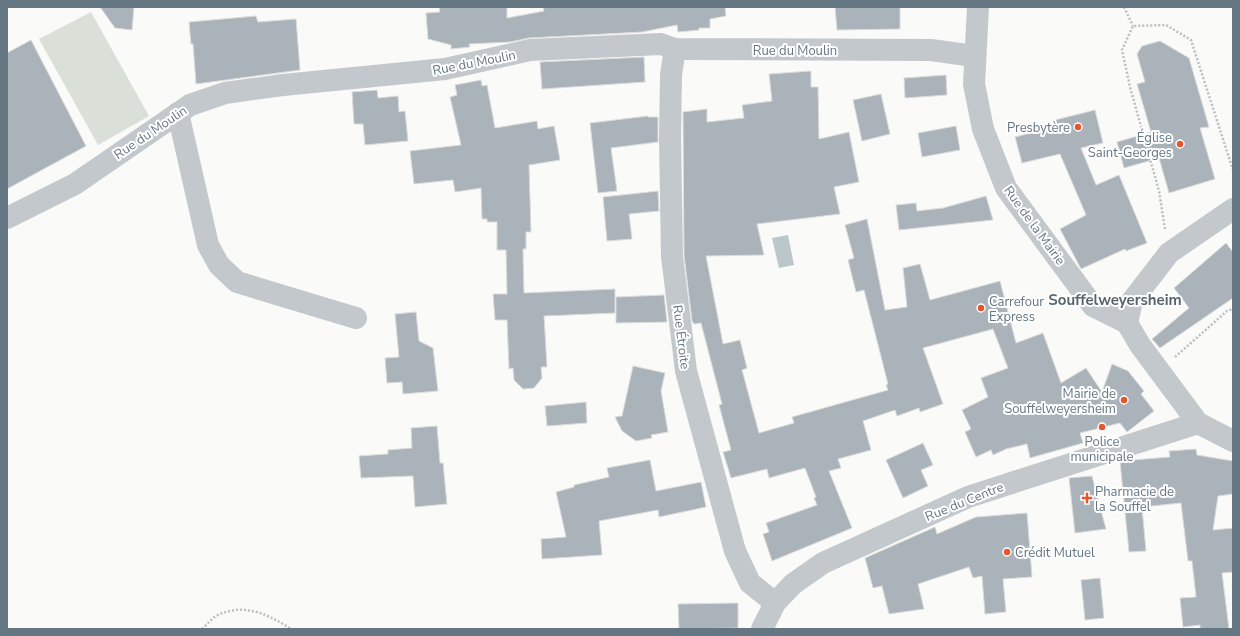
<svg xmlns="http://www.w3.org/2000/svg" width="1240" height="636" font-family="'Nunito Sans',sans-serif">
<style>
.green{fill:#dadfd7}
.water{fill:#bbc7cb}
.building{fill:#aab3b9;stroke:#dcdcda}
.lines{fill:none;stroke-linecap:round;stroke-linejoin:round}
.path{stroke:#bbbfc2;stroke-width:2.5;stroke-dasharray:2 2;stroke-linecap:butt}
.minor{stroke:#c3c8cc;stroke-width:22}
.poi-dot{fill:#e4572e;stroke:#fff;stroke-width:1.5}
.labels{text-anchor:middle;stroke-width:4;stroke-linejoin:round;paint-order:stroke}
.street-label{font-size:13px;fill:#657683;stroke:#fff}
.poi-label{font-size:13px;fill:#657683;stroke:#fff;text-anchor:end}
.quarter-label{font-size:15px;font-weight:bold;fill:#57646e;stroke:#fff}
</style>
<rect width="100%" height="100%" fill="#fafaf8"/>
<polygon class="green" points="91,12 149,116 98,145 39,39"/>
<polygon class="water" points="788,235 794,265 779,268 772,238"/>
<g class="building">
<polygon points="100,7 134,7 132,30 115,28"/>
<polygon points="439,7 507,7 507,18 544,11 543,7 725,7 726,16 710,19 710,28 699,28 699,30 678,32 677,25 642,32 529,38 510,42 469,44 470,47 451,49 451,45 428,39 426,13 440,12"/>
<polygon points="835,7 900,7 900,29 837,30"/>
<polygon points="256,16 258,22 296,19 300,70 196,84 193,44 191,44 189,22"/>
<polygon points="31,40 86,146 7,189 7,53"/>
<polygon points="1160,41 1189,58 1209,127 1200,128 1215,179 1169,193 1159,158 1124,168 1117,142 1151,132 1137,84 1145,82 1137,54 1142,46"/>
<polygon points="644,57 645,82 542,89 540,62"/>
<polygon points="811,71 811,87 818,87 819,139 849,132 859,182 834,187 840,214 757,224 764,255 706,256 723,344 740,340 747,368 742,370 759,433 794,423 792,417 888,390 886,385 888,384 864,290 856,292 848,260 854,258 845,225 867,219 885,310 907,307 903,268 920,264 930,300 1000,281 1016,343 1043,333 1061,383 1086,368 1102,392 1112,364 1128,371 1144,391 1141,394 1154,411 1127,432 1120,423 1080,433 1083,443 1030,458 1027,444 1006,449 993,455 991,450 976,457 965,432 971,429 962,410 988,397 981,378 1008,368 993,329 923,348 943,404 920,412 919,408 897,416 895,410 863,421 871,450 838,459 841,468 829,471 852,528 772,561 763,534 769,532 766,523 817,505 814,498 816,497 805,468 769,478 767,469 731,478 723,452 731,450 719,405 722,404 701,323 694,324 692,321 684,255 683,112 707,109 707,122 744,118 742,105 772,101 769,74"/>
<polygon points="946,75 947,95 905,98 904,78"/>
<polygon points="481,80 482,86 487,85 495,128 537,121 538,129 554,126 560,160 529,165 531,232 526,232 526,249 523,249 524,293 615,289 615,313 544,316 547,367 541,367 542,378 534,388 523,389 514,380 513,368 509,369 507,320 495,320 493,294 507,294 506,250 497,250 497,222 487,222 487,219 482,219 481,188 455,192 453,180 414,184 410,151 461,145 450,97 457,95 455,85"/>
<polygon points="377,90 378,98 398,96 399,112 405,111 408,141 365,145 363,124 354,124 352,92"/>
<polygon points="881,94 890,134 862,141 853,100"/>
<polygon points="1095,110 1103,143 1081,148 1096,185 1119,175 1147,243 1126,251 1125,249 1081,269 1060,229 1086,215 1060,154 1022,163 1015,137 1057,126 1055,120"/>
<polygon points="648,116 648,117 658,117 658,142 611,148 617,191 598,193 590,123"/>
<polygon points="956,126 960,150 922,157 918,133"/>
<polygon points="658,191 659,211 629,214 632,239 607,241 603,197"/>
<polygon points="986,196 993,220 899,230 896,205 916,203 917,211 943,208"/>
<polygon points="1226,243 1233,252 1233,298 1160,348 1152,339 1189,308 1174,288"/>
<polygon points="664,295 667,322 616,323 616,297"/>
<polygon points="416,312 419,341 433,348 438,391 403,394 402,382 387,383 385,358 399,357 395,314"/>
<polygon points="633,366 665,373 661,391 668,432 651,435 652,438 636,441 622,431 615,417 622,416"/>
<polygon points="586,402 587,423 547,426 545,406"/>
<polygon points="437,426 440,463 443,463 447,504 415,507 413,476 361,478 359,456 388,454 388,450 412,448 411,428"/>
<polygon points="923,443 933,465 921,470 928,486 903,498 886,460"/>
<polygon points="1196,449 1197,455 1233,461 1233,494 1218,496 1213,530 1233,528 1233,572 1222,573 1229,629 1200,629 1200,625 1183,627 1180,598 1196,597 1192,561 1188,561 1181,503 1142,507 1146,551 1129,552 1120,461 1170,457 1169,451"/>
<polygon points="650,460 656,491 701,482 706,507 659,517 658,510 599,521 602,555 542,559 541,539 566,537 556,492 574,487 574,485 609,477 607,468"/>
<polygon points="1092,476 1106,529 1075,533 1069,478"/>
<polygon points="1027,513 1032,577 1003,579 1006,612 985,614 982,576 973,578 969,567 918,584 924,609 889,614 882,586 873,588 865,558 935,527 937,534 976,517"/>
<polygon points="1100,578 1104,618 1085,620 1081,580"/>
<polygon points="738,603 738,628 679,629 678,604"/>
</g>
<g class="lines">
<g class="path">
<polyline points="1124,7 1133,26"/>
<polyline points="1165,229 1159,191 1130,87 1122,50 1133,26 1166,25 1191,40 1233,170"/>
<polyline points="1175,357 1227,311 1233,309"/>
<path d="M202,629C207,625 211,619 216,616C243,602 268,614 291,629"/>
</g>
<g class="minor">
<polyline points="978,7 974,84 983,129 1006,188 1093,306 1127,323"/>
<polyline points="675,49 671,75 670,139 672,256 686,371 735,551 750,583 775,603"/>
<polyline points="178,113 208,245 219,265 237,282 356,318"/>
<polyline points="7,218 75,184 190,105 225,93 283,85 445,69 530,50 661,44 675,49 931,50 974,56"/>
<polyline points="1127,323 1140,345 1198,423 1233,441"/>
<polyline points="1127,323 1132,301 1169,253 1233,209"/>
<polyline points="762,629 775,603 793,584 823,563 968,497 1198,423"/>
</g>
</g>
<g class="poi-dot">
<circle cx="1078" cy="127" r="4"/>
<circle cx="1180" cy="144" r="4"/>
<circle cx="981" cy="308" r="4"/>
<circle cx="1124" cy="400" r="4"/>
<circle cx="1102" cy="427" r="4"/>
<path d="M1085 492h4v4h4v4h-4v4h-4v-4h-4v-4h4z"/>
<circle cx="1007" cy="552" r="4"/>
</g>
<g class="labels">
<g class="street-label">
<text x="795" y="55">Rue du Moulin</text>
<text transform="translate(474 62) rotate(-11)" y="5">Rue du Moulin</text>
<text transform="translate(150 132) rotate(-34)" y="5">Rue du Moulin</text>
<text transform="translate(1035 225) rotate(54)" y="5">Rue de la Mairie</text>
<text transform="translate(682 337) rotate(83)" y="5">Rue Étroite</text>
<text transform="translate(964 501) rotate(-22)" y="5">Rue du Centre</text>
</g>
<g class="poi-label">
<text x="1070" y="132">Presbytère</text>
<text x="1172" y="142">Église<tspan x="1172" dy="15">Saint-Georges</tspan></text>
<text x="989" y="306" text-anchor="start">Carrefour<tspan x="989" dy="15">Express</tspan></text>
<text x="1116" y="398">Mairie de<tspan x="1116" dy="15">Souffelweyersheim</tspan></text>
<text x="1102" y="446" text-anchor="middle">Police<tspan x="1102" dy="15">municipale</tspan></text>
<text x="1095" y="496" text-anchor="start">Pharmacie de<tspan x="1095" dy="15">la Souffel</tspan></text>
<text x="1015" y="557" text-anchor="start">Crédit Mutuel</text>
</g>
<g class="quarter-label">
<text x="1115" y="305">Souffelweyersheim</text>
</g>
</g>
<rect width="1240" height="636" fill="none" stroke="#657683" stroke-width="16"/>
</svg>
